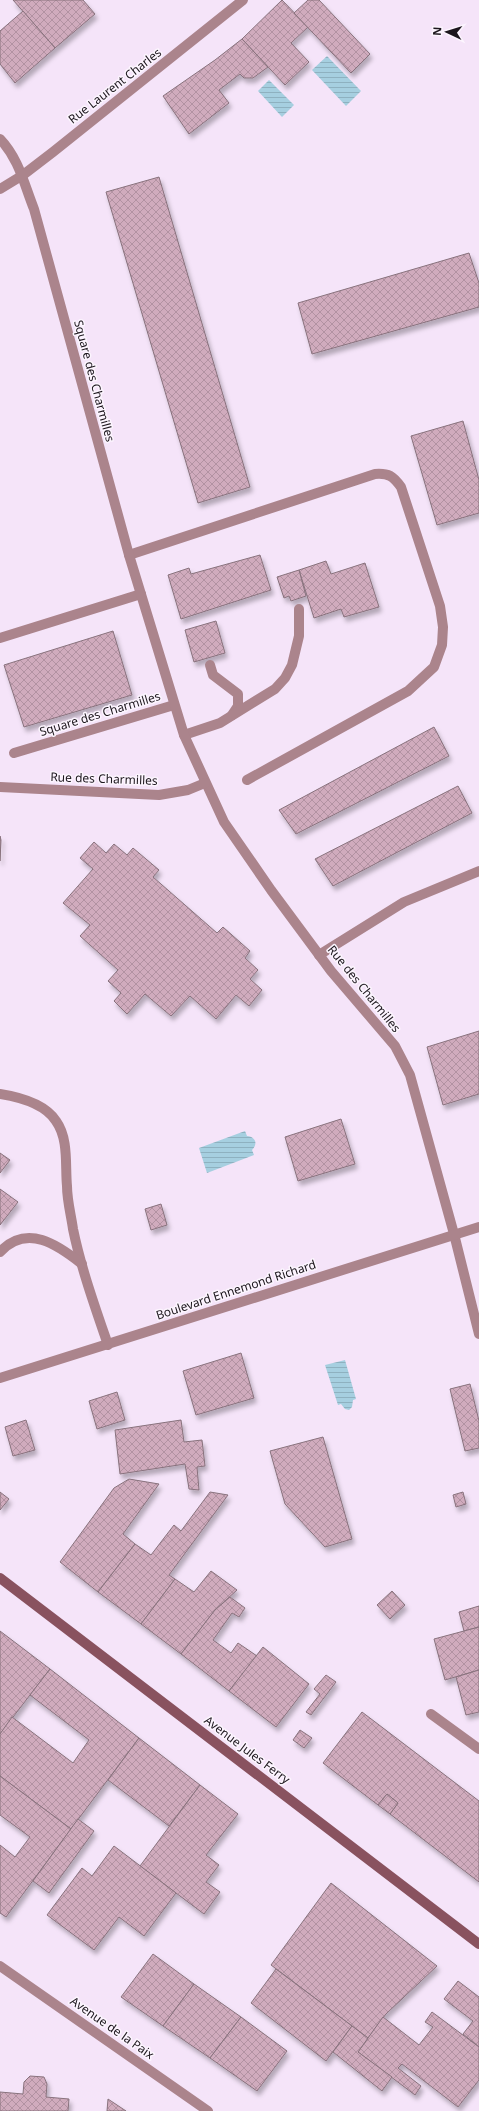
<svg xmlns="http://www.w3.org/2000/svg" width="479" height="2111" font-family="'Noto Sans',sans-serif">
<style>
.water{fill:url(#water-rules)}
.building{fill:url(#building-cross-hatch);stroke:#88727d;filter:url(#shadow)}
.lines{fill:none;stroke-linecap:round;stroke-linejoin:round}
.lane{stroke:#ab848c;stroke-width:10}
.street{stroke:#ab848c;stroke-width:10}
.secondary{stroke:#89525f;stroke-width:10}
.labels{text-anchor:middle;stroke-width:3;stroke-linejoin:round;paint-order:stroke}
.street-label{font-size:12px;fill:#1c161d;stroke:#fcf5fe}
</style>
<defs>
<pattern id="water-rules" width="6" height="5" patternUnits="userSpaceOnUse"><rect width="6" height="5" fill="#a6cfe0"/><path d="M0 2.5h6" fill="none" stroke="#8eb1c0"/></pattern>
<pattern id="building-cross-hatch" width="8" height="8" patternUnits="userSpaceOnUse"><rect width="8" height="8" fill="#d0abbd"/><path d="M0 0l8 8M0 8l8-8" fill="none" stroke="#b292a2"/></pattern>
<filter id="shadow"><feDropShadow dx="2.5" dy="4.5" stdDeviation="2" flood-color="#0004"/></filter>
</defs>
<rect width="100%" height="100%" fill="#f5e4f9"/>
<g class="water">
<polygon points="327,56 361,91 346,106 312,70"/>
<polygon points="269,80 294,105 282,117 258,91"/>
<path d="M245,1131L247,1136C256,1137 258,1144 252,1150L254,1155L207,1173L199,1148Z"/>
<polygon points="345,1360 356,1399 353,1400 352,1407 349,1410 345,1409 341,1404 338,1405 325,1365"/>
</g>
<g class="building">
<polygon points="13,0 83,0 95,14 55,48"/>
<polygon points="282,0 308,27 291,43 309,62 285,85 242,39"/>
<polygon points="308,0 319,0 370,54 351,73 294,13"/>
<polygon points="23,11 55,48 15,83 0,64 0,31"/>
<polygon points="242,39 268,67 253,78 244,78 240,74 219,90 229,103 189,134 163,96 215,60"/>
<polygon points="159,177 250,487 198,503 106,192"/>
<polygon points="469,253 479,283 479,307 312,354 298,303"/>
<polygon points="463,421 479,480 479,513 437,525 411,436"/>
<polygon points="260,555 271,590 181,619 168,575 189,568 191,574"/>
<polygon points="326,561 331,574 365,563 379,607 344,617 341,609 314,618 299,570"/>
<polygon points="299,570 306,596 291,601 289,596 284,598 277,577"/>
<polygon points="216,621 225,653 194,662 185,630"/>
<polygon points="113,631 132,695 24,727 4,665"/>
<polygon points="434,727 449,756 296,834 279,810"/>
<polygon points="458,786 472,813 333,886 315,859"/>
<polygon points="0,836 1,840 0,861"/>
<polygon points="94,842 106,853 114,844 127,855 133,848 159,870 153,877 217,933 223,927 250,951 245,958 258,970 250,979 262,990 249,1006 236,995 216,1019 190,996 171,1016 145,994 127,1014 114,1001 121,993 108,981 118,970 80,936 90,925 63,903 93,869 80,858"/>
<polygon points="479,1031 479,1094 443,1105 427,1047"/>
<polygon points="341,1119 355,1164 298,1181 285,1137"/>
<polygon points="0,1153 10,1160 0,1173"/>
<polygon points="0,1189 18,1202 0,1225"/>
<polygon points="161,1204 167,1225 151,1230 145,1209"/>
<polygon points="241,1353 254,1398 196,1415 183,1371"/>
<polygon points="470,1384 479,1421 479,1448 465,1451 450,1389"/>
<polygon points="117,1392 125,1420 97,1429 89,1401"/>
<polygon points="26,1420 35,1450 13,1456 5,1427"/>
<polygon points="181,1420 184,1442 202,1440 205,1466 197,1467 199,1490 189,1489 185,1464 120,1474 115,1430"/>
<polygon points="323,1437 352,1539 325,1547 285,1504 270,1451"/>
<polygon points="129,1479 159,1484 123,1534 135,1544 98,1592 60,1562 114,1488"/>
<polygon points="0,1492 9,1499 0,1510"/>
<polygon points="210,1492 228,1495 169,1575 175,1579 141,1624 98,1592 135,1544 151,1555 174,1525 181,1531"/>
<polygon points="463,1492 466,1504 456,1507 453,1495"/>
<polygon points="211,1571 237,1590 215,1610 181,1654 141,1624 175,1579 194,1592"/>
<polygon points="392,1591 405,1605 390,1619 377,1605"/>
<polygon points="230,1597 245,1608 239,1617 232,1613 213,1640 231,1653 238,1643 257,1656 229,1691 181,1654 215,1610"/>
<polygon points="479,1606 479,1627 464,1631 459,1612"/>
<polygon points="479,1627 479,1670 445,1680 434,1639"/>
<polygon points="0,1631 50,1669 0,1734"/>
<polygon points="263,1647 309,1684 276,1727 229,1691"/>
<polygon points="50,1669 139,1738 71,1829 0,1776 0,1734 12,1717 73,1763 89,1740 30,1695"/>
<polygon points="479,1670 479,1712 466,1715 456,1677"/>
<polygon points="326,1675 336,1682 311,1715 306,1712 320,1694 314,1689"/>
<polygon points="362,1712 479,1801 479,1882 390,1814 398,1803 387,1794 378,1805 323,1763"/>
<polygon points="300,1730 312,1738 304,1748 293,1740"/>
<polygon points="139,1738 200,1785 169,1826 108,1780"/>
<polygon points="0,1776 71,1829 6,1917 0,1913 0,1845 15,1857 30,1837 0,1815"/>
<polygon points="200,1785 238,1814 206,1855 219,1865 206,1882 220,1892 204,1914 140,1866"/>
<polygon points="387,1794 398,1803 390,1814 378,1805"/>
<polygon points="78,1819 94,1831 49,1893 33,1881"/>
<polygon points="114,1846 176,1893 144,1936 119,1917 94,1950 47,1915 82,1868 92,1876"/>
<polygon points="331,1883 437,1966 386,2014 368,2038 271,1965"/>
<polygon points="153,1954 194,1984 163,2026 121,1997"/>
<polygon points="276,1969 352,2026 326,2061 251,2003"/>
<polygon points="458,1981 479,1997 479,2047 463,2034 473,2021 444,1999"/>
<polygon points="194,1984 241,2017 210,2058 163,2026"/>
<polygon points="432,2012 479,2047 479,2080 458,2107 402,2064 398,2068 421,2086 415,2095 358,2052 383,2017 419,2045 433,2027 425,2022"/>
<polygon points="241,2017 287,2051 257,2091 210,2058"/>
<polygon points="352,2026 368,2038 358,2052 392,2077 382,2091 333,2052"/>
<polygon points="30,2076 44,2077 47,2084 46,2097 69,2099 68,2111 0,2111 0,2092 23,2094 24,2082"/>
<polygon points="108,2099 126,2111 107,2111"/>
</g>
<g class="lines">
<g class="lane">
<path d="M129,555L375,474C389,473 393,476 401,487L440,606L443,627L442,645L434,667L408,691L247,780"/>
<polyline points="0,638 141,594"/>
<polyline points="210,665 213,675 238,694 238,706 232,715"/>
<polyline points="184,735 220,723 275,689 285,678 292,665 299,636 299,609"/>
<polyline points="14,753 174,705"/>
<polyline points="319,955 404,902 479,871"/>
<path d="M0,1094C19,1097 45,1104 56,1121C69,1139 65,1166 67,1186C67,1200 71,1215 73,1229C81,1268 95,1307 108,1345"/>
<path d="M0,1252C27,1223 58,1245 82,1264"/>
<polyline points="431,1714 479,1749"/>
</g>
<g class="street">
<path d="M0,139C19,159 24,184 34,209L129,555L184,735L224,822L271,890L331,971L395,1046L410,1075L454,1234L479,1334"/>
<polyline points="0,189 23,175 53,152 243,0"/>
<polyline points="0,787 159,795 188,790 205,783"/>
<polyline points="0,1378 479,1227"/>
<polyline points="0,1966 208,2111"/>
</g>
<polyline class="secondary" points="0,1578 479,1944"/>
</g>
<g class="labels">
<g class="street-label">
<text transform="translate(115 86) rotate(-38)" y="4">Rue Laurent Charles</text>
<text transform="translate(94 381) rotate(75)" y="4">Square des Charmilles</text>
<text transform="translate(100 714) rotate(-17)" y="4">Square des Charmilles</text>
<text transform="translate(104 779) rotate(2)" y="4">Rue des Charmilles</text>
<text transform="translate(364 989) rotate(51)" y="4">Rue des Charmilles</text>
<text transform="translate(236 1290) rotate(-18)" y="4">Boulevard Ennemond Richard</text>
<text transform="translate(247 1750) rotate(37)" y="4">Avenue Jules Ferry</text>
<text transform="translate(112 2028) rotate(35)" y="4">Avenue de la Paix</text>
</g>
</g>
<g transform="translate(447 32) rotate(274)" stroke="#fcf5fe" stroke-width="3" paint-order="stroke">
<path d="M0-3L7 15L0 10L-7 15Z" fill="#1c161d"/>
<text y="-6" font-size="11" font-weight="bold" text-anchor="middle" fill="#1c161d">N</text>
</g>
</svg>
